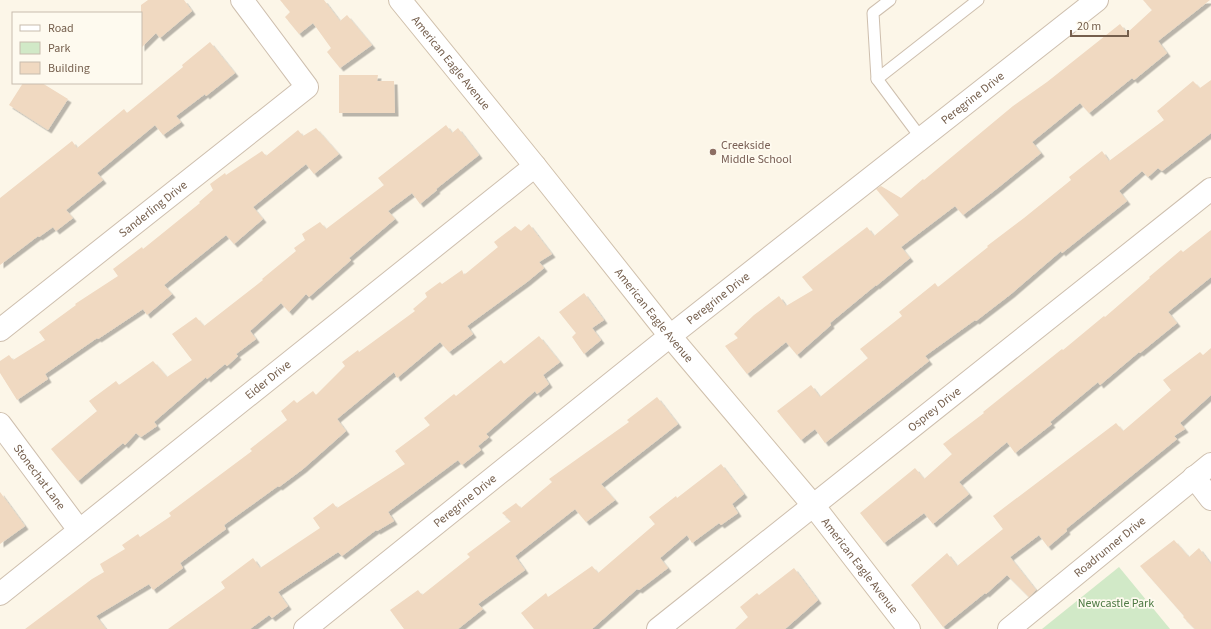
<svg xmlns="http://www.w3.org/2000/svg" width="1211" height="629" font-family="'Source Sans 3',sans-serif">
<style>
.green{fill:#d1e9c7}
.building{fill:#f0d9c1;filter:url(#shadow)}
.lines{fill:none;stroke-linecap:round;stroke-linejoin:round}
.lane-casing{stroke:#cebfae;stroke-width:13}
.street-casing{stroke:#cebfae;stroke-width:24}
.secondary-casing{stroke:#d0c0ac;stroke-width:24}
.lane{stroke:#fff;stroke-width:11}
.street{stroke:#fff;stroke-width:22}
.secondary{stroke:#fff;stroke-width:22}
.education-dot{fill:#8d6e63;stroke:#fefaef;stroke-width:1.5}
.labels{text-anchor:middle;stroke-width:3.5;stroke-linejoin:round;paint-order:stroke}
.street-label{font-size:12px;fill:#755f4d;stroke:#fefaef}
.education-label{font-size:12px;fill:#785e54;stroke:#fefaef;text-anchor:start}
.park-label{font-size:12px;fill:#4f7b45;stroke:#fefaef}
</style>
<defs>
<filter id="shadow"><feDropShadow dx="3.5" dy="3.5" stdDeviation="0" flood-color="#0004"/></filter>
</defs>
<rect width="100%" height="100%" fill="#fcf6e8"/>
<polygon class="green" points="1119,567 1170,629 1042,629"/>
<g class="building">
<polygon points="148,0 184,0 192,11 160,38 156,33 141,48 141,5"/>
<polygon points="280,0 324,0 340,21 347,15 372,45 340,68 327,52 331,48 313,23 299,34 285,17 290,12"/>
<polygon points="1143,0 1210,0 1158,41 1167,53 1134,80 1132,78 1089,113 1080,103 1032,142 1041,153 999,187 963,215 955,206 901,247 910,258 876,286 876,285 830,323 831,325 797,355 786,342 747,374 725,346 738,338 734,334 754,315 779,296 786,306 813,290 802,277 867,227 874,236 899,215 876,189 881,186 901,198 923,179 924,180 1013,106 1047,82 1120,24 1127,33 1152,10"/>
<polygon points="210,42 235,73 206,96 205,94 176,116 181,122 163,135 155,125 97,173 103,180 66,210 73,218 56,231 53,227 39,237 38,236 0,265 0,198 72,141 77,148 124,109 127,113 183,67 182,65"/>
<polygon points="339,75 378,75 377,81 394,81 395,113 339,113"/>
<polygon points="1211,80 1211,133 1162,171 1158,168 1148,177 1142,171 1119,191 1127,201 1062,253 1061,251 1011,294 976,321 975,320 925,356 929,361 825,443 815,429 801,440 777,411 811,385 820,397 868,358 860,349 902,316 899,312 935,283 938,287 988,247 987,246 1024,218 1071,180 1069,177 1102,151 1109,161 1164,120 1157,111 1193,81 1200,88"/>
<polygon points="23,83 42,83 68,99 48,130 9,105"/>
<polygon points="446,125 452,133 458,128 479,155 436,189 437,190 420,204 412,193 388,211 395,219 349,258 351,260 309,297 306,294 289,312 281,303 250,331 256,339 236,354 238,356 227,366 225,364 207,379 206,377 154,422 157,426 141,437 136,433 125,445 123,443 78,481 51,449 97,411 89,401 116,381 119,385 153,361 167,377 192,360 172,334 196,317 204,326 263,280 262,279 296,251 294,248 305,240 302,234 320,222 326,229 384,185 378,178"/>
<polygon points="316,128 339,154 314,174 306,164 253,207 263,219 234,244 226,235 164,285 172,294 147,315 143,309 98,339 97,338 45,374 48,379 17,400 0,373 0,361 9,355 13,360 45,340 39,332 76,305 75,304 118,276 113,269 142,247 143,249 200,203 199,202 213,190 210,184 225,173 226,175 262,151 266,156 298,130 303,136"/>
<polygon points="529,224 552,254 539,262 544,268 527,282 467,326 473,334 449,352 440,342 397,378 394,372 337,419 346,431 303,469 279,487 278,486 224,525 226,529 180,563 183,568 153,590 149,584 96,616 106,629 25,629 92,579 104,572 100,564 125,549 122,545 138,534 140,537 171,516 169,513 252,451 250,449 287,420 281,411 294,400 297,403 313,391 316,395 345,366 342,362 358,350 359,352 415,311 413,309 427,297 425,293 440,282 442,284 462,270 464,275 498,247 494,242 515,226 521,231"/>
<polygon points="1211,230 1211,277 1168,312 1177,323 1140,353 1139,352 1100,385 1098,382 1050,422 1052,424 1015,453 1007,442 959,482 969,494 933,524 924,513 884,543 860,513 915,468 924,479 952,454 943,444 984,413 983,412 1062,349 1063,350 1104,316 1105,317 1150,278 1149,277 1181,250 1183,252"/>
<polygon points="584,293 604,320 592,328 601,340 584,354 572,337 576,333 559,312"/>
<polygon points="539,336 560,362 543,375 549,384 537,394 535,391 486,434 489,437 478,446 481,450 462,465 458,460 388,512 394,521 377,531 376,530 342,556 338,552 278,592 288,606 272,618 269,615 250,629 168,629 225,588 221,582 253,558 260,568 320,528 313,518 333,503 337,508 405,464 395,451 430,425 424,418 454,394 456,396 501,360 504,364"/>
<polygon points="1211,348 1211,395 1180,423 1185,429 1174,436 1177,439 1066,529 1067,531 1048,547 1039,535 1010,557 1036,590 1029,597 1007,575 986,594 985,593 943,627 911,585 947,553 957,566 1003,529 993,516 1116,423 1123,431 1171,390 1163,380 1200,352 1203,355"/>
<polygon points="657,397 678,424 601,484 615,500 586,522 575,509 515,556 525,570 478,604 483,609 458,629 404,629 390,610 418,590 422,595 470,557 467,554 511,521 502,513 516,503 521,508 552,482 549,479 629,422 627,420"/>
<polygon points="721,464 744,494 732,504 738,513 721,525 719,523 692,543 687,535 660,558 668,568 639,590 637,589 592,629 534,629 521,613 546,593 548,597 592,566 598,573 655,524 649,517 676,496 677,498"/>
<polygon points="0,492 25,526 0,544"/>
<polygon points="1174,540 1189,557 1199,548 1211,564 1211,629 1195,629 1183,617 1184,616 1140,566"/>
<polygon points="794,568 818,600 785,629 735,629 748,617 740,607 757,593 759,595"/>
</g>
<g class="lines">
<defs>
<g id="lane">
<polyline points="890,0 873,13 877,79 921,138"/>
<polyline points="877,79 978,0"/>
</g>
<g id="street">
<path id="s1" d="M0,330L307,87L242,0"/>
<path id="s2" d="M0,424L79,530"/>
<polyline points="1194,477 1211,499"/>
<path id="s3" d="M0,594L535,166"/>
<path id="s4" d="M305,629L670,336L1097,0"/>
<path id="s5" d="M658,629L1211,189"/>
<path id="s6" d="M1009,629L1211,464"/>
</g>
<g id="secondary">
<path id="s7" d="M400,0L535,166L670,336L813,505L909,629"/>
</g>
</defs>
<use href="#lane" class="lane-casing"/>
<use href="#street" class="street-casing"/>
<use href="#secondary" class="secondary-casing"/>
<use href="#lane" class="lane"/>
<use href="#street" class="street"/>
<use href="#secondary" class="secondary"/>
</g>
<circle class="education-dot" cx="713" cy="152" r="4"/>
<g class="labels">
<g class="street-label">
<text dy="4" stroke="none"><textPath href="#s7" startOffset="81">American Eagle Avenue</textPath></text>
<text dy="4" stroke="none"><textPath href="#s4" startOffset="853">Peregrine Drive</textPath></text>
<text dy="4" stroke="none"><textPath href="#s1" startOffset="195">Sanderling Drive</textPath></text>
<text dy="4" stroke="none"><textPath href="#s4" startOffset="529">Peregrine Drive</textPath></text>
<text dy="4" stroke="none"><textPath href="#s7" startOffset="405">American Eagle Avenue</textPath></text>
<text dy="4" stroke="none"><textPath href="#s3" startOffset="343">Eider Drive</textPath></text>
<text dy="4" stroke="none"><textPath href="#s5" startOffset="353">Osprey Drive</textPath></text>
<text dy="4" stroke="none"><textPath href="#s2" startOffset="66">Stonechat Lane</textPath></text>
<text dy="4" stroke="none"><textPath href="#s4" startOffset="205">Peregrine Drive</textPath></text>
<text dy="4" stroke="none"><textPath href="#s6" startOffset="130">Roadrunner Drive</textPath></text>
<text dy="4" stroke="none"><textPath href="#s7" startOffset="729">American Eagle Avenue</textPath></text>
</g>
<g class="education-label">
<text x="721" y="149">Creekside<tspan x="721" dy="14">Middle School</tspan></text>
</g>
<g class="park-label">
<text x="1116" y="607">Newcastle Park</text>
</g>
</g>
<rect x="12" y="12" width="130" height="72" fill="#fefaef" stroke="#c7bcae"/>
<rect x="20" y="25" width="20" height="6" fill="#ffffff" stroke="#c7bcae"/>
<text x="48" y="32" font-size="12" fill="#755f4d">Road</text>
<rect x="20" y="42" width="20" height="12" fill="#d1e9c7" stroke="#c7bcae"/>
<text x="48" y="52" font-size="12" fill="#755f4d">Park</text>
<rect x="20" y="62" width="20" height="12" fill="#f0d9c1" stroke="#c7bcae"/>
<text x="48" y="72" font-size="12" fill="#755f4d">Building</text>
<path d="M1071 30v6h57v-6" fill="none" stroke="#755f4d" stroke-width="2"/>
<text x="1077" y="30" font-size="12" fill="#755f4d" stroke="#fefaef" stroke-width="3" paint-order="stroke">20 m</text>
</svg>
